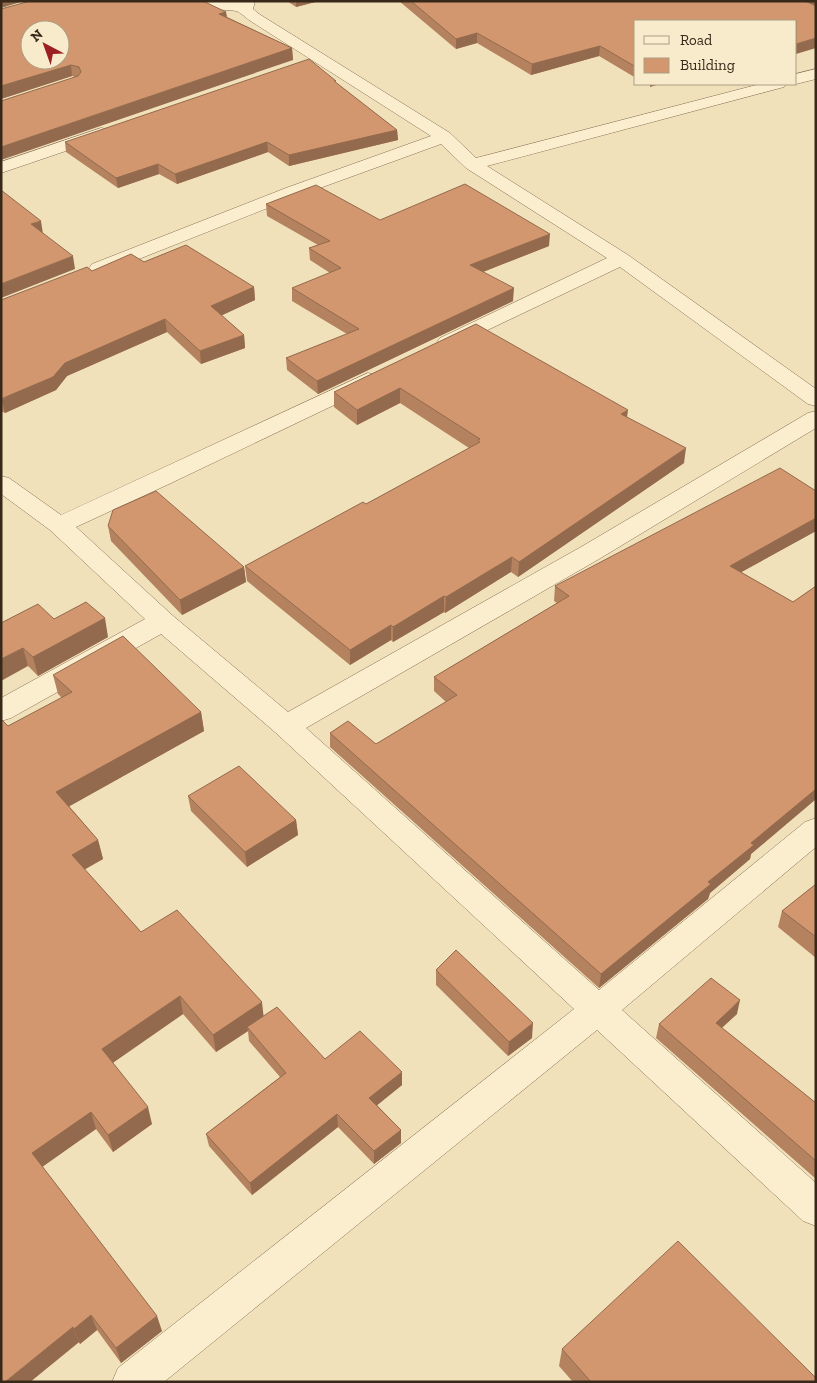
<svg xmlns="http://www.w3.org/2000/svg" width="817" height="1383" font-family="'Zilla Slab',serif">
<style>
.lines{fill:none;stroke-linecap:round;stroke-linejoin:round}
.street-casing{stroke:#897054;stroke-width:1}
.street{fill:#fbeecf;fill-rule:evenodd}
.wall{fill:#b5825f}
.shaded-wall{fill:#936a4d}
.building{fill:#d2976e;stroke:#936a4d;fill-rule:evenodd}
</style>
<rect width="100%" height="100%" fill="#f1e1bb"/>
<g class="lines">
<defs>
<g id="street">
<path d="M189,1H255L253,9L259,14L450,133L476,158L760,84H786L784,87L487,166L628,255L816,389V406L808,404L620,267L454,346L447,348L440,346L437,342L440,338L607,258L466,168L441,144L298,196L106,272L99,274L92,272L89,268L92,264L286,188L431,136L249,20C245,17 240,12 236,11C221,8 200,14 189,1Z"/>
<polygon points="816,69 816,79 796,84 796,74"/>
<polygon points="101,128 107,129 110,133 107,137 1,173 1,162"/>
<polygon points="368,373 376,375 379,380 376,385 169,484 76,527 172,615 288,712 581,547 808,413 816,411 816,428 599,559 306,728 599,990 805,822 816,818 816,847 622,1010 816,1183 816,1226 803,1221 597,1030 164,1382 112,1382 118,1368 574,1009 276,733 161,634 11,718 1,721 1,698 145,619 50,530 1,494 1,476 9,478 61,515"/>
</g>
</defs>
<use href="#street" class="street-casing"/>
<use href="#street" class="street"/>
</g>
<g class="wall">
<polygon points="287,1 319,1 296,7"/>
<polygon points="399,1 816,1 636,21 636,78 599,56 531,75 477,43 456,49"/>
<polygon points="1,9 226,12 227,17 292,48 293,60 75,77 72,76 1,99"/>
<polygon points="336,83 397,130 398,140 289,166 268,152 177,184 159,174 118,188 66,152 65,142"/>
<polygon points="266,204 380,220 549,246 483,272 513,301 318,394 287,370 286,358 347,334 292,301 292,288 330,273 310,260 309,248 318,245 267,216"/>
<polygon points="144,262 254,287 255,300 221,315 244,335 245,348 201,364 167,332 67,376 56,390 5,413 1,411 1,300 92,271"/>
<polygon points="476,324 627,417 684,463 518,577 511,572 445,613 444,612 393,642 391,640 350,665 247,581 245,566 366,504 469,448 400,403 357,425 334,407 334,392"/>
<polygon points="816,491 816,531 741,572 793,602 816,586 816,799 751,854 750,859 710,893 708,899 599,988 330,747 330,733 376,744 446,702 434,691 434,677 557,603 554,601 555,586"/>
<polygon points="108,526 244,567 246,582 182,615 111,541"/>
<polygon points="54,619 108,637 38,676 28,666 1,623"/>
<polygon points="53,675 201,712 204,731 69,806 98,840 103,859 84,869 141,932 264,1016 325,1059 402,1085 377,1105 401,1130 401,1143 374,1164 338,1127 252,1195 209,1146 206,1134 280,1077 249,1041 248,1031 216,1052 183,1014 112,1063 152,1124 113,1152 96,1129 42,1166 162,1331 121,1363 97,1330 80,1344 79,1342 30,1382 8,726 62,698 58,694"/>
<polygon points="188,796 296,820 298,835 247,867 191,811"/>
<polygon points="816,884 816,958 778,927 782,911"/>
<polygon points="436,970 532,1038 508,1056 436,985"/>
<polygon points="737,1014 722,1028 816,1103 816,1179 656,1038 659,1024"/>
<polygon points="562,1349 816,1382 573,1382 559,1366"/>
</g>
<g class="shaded-wall">
<polygon points="1,1 24,1 1,8"/>
<polygon points="296,1 319,1 296,7"/>
<polygon points="803,1 816,1 816,6"/>
<polygon points="226,12 227,23 219,14"/>
<polygon points="477,33 477,43 456,49 456,39"/>
<polygon points="816,38 816,48 796,54 796,44"/>
<polygon points="600,46 599,56 531,75 532,64"/>
<polygon points="292,48 293,60 1,160 1,147"/>
<polygon points="71,65 72,76 1,99 1,86"/>
<polygon points="650,84 660,84 650,87"/>
<polygon points="397,130 398,140 289,166 289,155"/>
<polygon points="267,142 268,152 177,184 175,174"/>
<polygon points="158,164 159,174 118,188 116,178"/>
<polygon points="41,221 43,234 31,224"/>
<polygon points="550,234 549,246 470,277 470,265"/>
<polygon points="73,256 75,269 1,298 1,284"/>
<polygon points="254,287 255,300 212,320 211,306"/>
<polygon points="514,288 513,301 318,394 317,381"/>
<polygon points="165,319 167,332 67,376 56,390 5,413 2,400 65,363"/>
<polygon points="244,335 245,348 201,364 200,351"/>
<polygon points="400,388 400,403 357,425 357,410"/>
<polygon points="628,410 626,425 621,414"/>
<polygon points="686,448 684,463 518,577 519,562"/>
<polygon points="816,518 816,531 727,580 730,566"/>
<polygon points="512,557 511,572 445,613 446,597"/>
<polygon points="244,567 246,582 182,615 180,600"/>
<polygon points="444,596 444,612 393,642 393,627"/>
<polygon points="105,618 108,637 38,676 33,657"/>
<polygon points="391,625 391,640 350,665 350,650"/>
<polygon points="23,648 28,666 1,681 1,659"/>
<polygon points="201,712 204,731 61,811 56,792"/>
<polygon points="816,789 816,799 751,854 750,859 710,893 708,899 599,988 601,974 751,843"/>
<polygon points="296,820 298,835 247,867 245,852"/>
<polygon points="98,840 103,859 77,874 72,855"/>
<polygon points="180,996 183,1014 107,1067 102,1049"/>
<polygon points="740,1000 737,1014 712,1036 716,1023"/>
<polygon points="262,1002 264,1020 247,1027 248,1031 216,1052 213,1035"/>
<polygon points="533,1023 532,1038 508,1056 509,1042"/>
<polygon points="402,1072 402,1085 370,1111 369,1098"/>
<polygon points="148,1107 152,1124 113,1152 108,1135"/>
<polygon points="91,1112 96,1129 38,1170 32,1153"/>
<polygon points="337,1114 338,1127 252,1195 250,1183"/>
<polygon points="401,1130 401,1143 374,1164 374,1151"/>
<polygon points="91,1315 97,1330 80,1344 74,1329"/>
<polygon points="157,1316 162,1331 121,1363 116,1348"/>
<polygon points="73,1327 79,1342 30,1382 5,1382"/>
</g>
<g class="building">
<path d="M30,1H203L226,12L219,14L292,48L1,147V101L78,76L81,72L79,67L71,65L1,86V9ZM30,30H60V60H30Z"/>
<polygon points="411,1 805,1 816,6 816,38 796,44 796,21 636,21 636,67 600,46 532,64 477,33 456,39"/>
<polygon points="309,59 336,81 334,81 397,130 289,155 267,142 175,174 158,164 116,178 65,142"/>
<polygon points="465,184 550,234 470,265 514,288 317,381 286,358 359,329 292,288 341,268 309,248 330,241 266,204 316,185 380,220"/>
<polygon points="1,190 41,221 31,224 73,256 1,284"/>
<polygon points="186,245 254,287 211,306 244,335 200,351 165,319 65,363 53,377 1,399 1,300 87,267 92,271 131,254 144,262"/>
<polygon points="476,324 628,410 621,414 686,448 519,562 512,557 446,597 444,596 393,627 391,625 350,650 245,566 363,502 366,504 480,442 478,440 480,439 400,388 357,410 334,392"/>
<polygon points="780,468 816,491 816,518 730,566 793,602 816,586 816,789 751,843 754,845 708,882 711,884 601,974 330,733 348,721 376,744 457,695 434,677 569,596 555,586"/>
<polygon points="156,491 244,567 180,600 108,526 113,510"/>
<polygon points="86,602 105,618 33,657 23,648 1,659 1,623 38,604 54,619"/>
<polygon points="123,636 201,712 56,792 98,840 72,855 141,932 177,910 262,1002 213,1035 180,996 102,1049 148,1107 108,1135 91,1112 32,1153 157,1316 116,1348 91,1315 74,1329 73,1327 5,1382 1,1382 1,719 8,726 72,692 53,675"/>
<polygon points="239,766 296,820 245,852 188,796"/>
<polygon points="816,884 816,937 782,911"/>
<polygon points="456,950 533,1023 509,1042 436,970"/>
<polygon points="711,978 740,1000 716,1023 816,1103 816,1161 659,1024"/>
<polygon points="277,1007 325,1059 360,1031 402,1072 369,1098 401,1130 374,1151 337,1114 250,1183 206,1134 286,1073 247,1027"/>
<polygon points="678,1241 816,1378 816,1382 591,1382 562,1349"/>
</g>
<rect width="817" height="1383" fill="none" stroke="#37281a" stroke-width="5"/>
<rect x="634" y="20" width="162" height="65" fill="#f8ebcb" stroke="#ab9d84"/>
<rect x="644" y="36" width="25" height="8" fill="#fbeecf" stroke="#ab9d84"/>
<text x="680" y="45" font-size="15" fill="#37281a">Road</text>
<rect x="644" y="58" width="25" height="15" fill="#d2976e" stroke="#ab9d84"/>
<text x="680" y="70" font-size="15" fill="#37281a">Building</text>
<g transform="translate(45 45) rotate(319)"><circle r="24" fill="#f8ebcb" stroke="#ab9d84"/>
<path d="M0-4L9 19L0 12L-9 19Z" fill="#9c2021"/>
<text y="-8" font-size="14" font-weight="bold" text-anchor="middle" fill="#37281a">N</text>
</g>
</svg>
